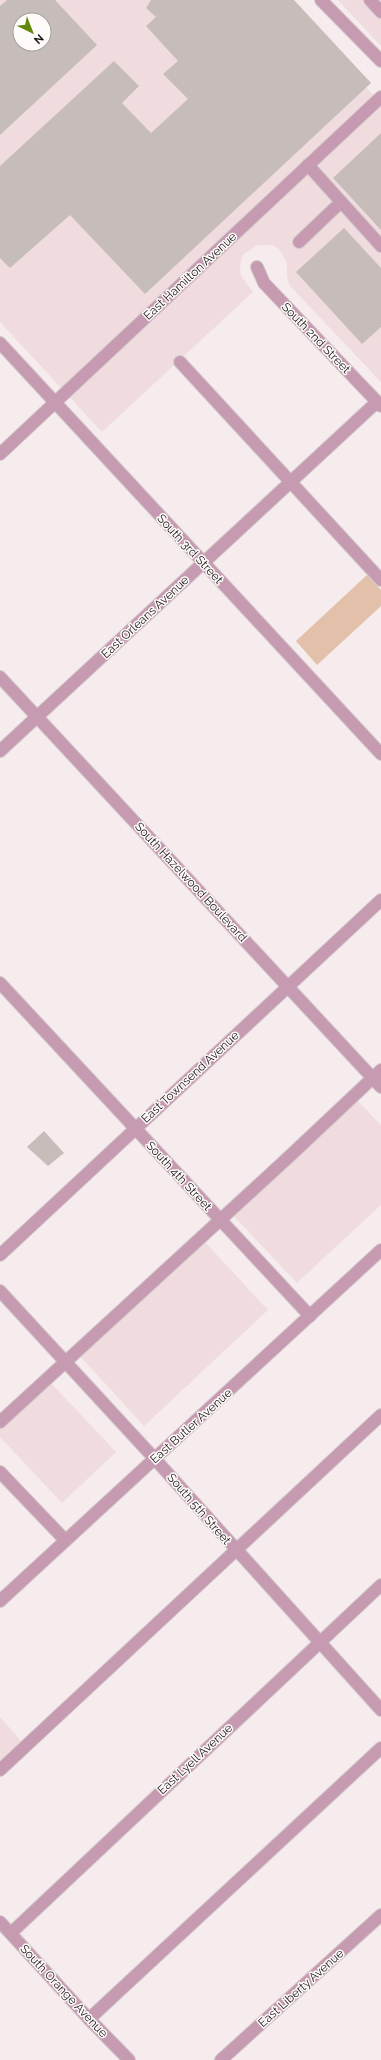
<svg xmlns="http://www.w3.org/2000/svg" width="381" height="2060" font-family="Raleway,sans-serif">
<style>
.built{fill:#f0dcde;fill-rule:evenodd}
.green{fill:#e2c0a9}
.building{fill:#c6bcba;fill-rule:evenodd}
.lines{fill:none;stroke-linecap:round;stroke-linejoin:round}
.minor-casing{stroke:#d3cacb;stroke-width:14}
.minor{stroke:#c69ab1;stroke-width:12}
.labels{text-anchor:middle;stroke-width:3;stroke-linejoin:round;paint-order:stroke}
.street-label{font-size:12px;fill:#1b1818;stroke:#fffbfb}
</style>
<rect width="100%" height="100%" fill="#f6eced"/>
<g class="built">
<path d="M0,0H285L376,98L381,101V382L290,286L287,277V263L279,249L272,245H258L244,254L241,260L240,269L241,276L253,292L102,432L0,322ZM20,20H44V44H20Z"/>
<polygon points="338,0 381,0 381,46"/>
<polygon points="354,1097 381,1125 381,1205 297,1283 230,1212"/>
<polygon points="202,1239 268,1310 144,1426 78,1354"/>
<polygon points="49,1381 116,1452 62,1503 0,1437 0,1426"/>
<polygon points="0,1717 21,1741 0,1760"/>
</g>
<polygon class="green" points="367,575 381,590 381,606 317,665 296,641"/>
<g class="building">
<path d="M7,0H55L97,45L0,135V6ZM20,20H44V44H20Z"/>
<polygon points="151,0 294,0 371,83 145,294 70,215 10,268 0,258 0,166 114,61 139,86 122,103 151,133 188,99 163,74 178,61 146,26 156,17 146,8"/>
<polygon points="381,133 381,230 333,178"/>
<polygon points="344,228 381,268 381,327 362,344 296,272"/>
<polygon points="44,1131 64,1153 48,1166 27,1147"/>
</g>
<g class="lines">
<defs>
<g id="minor">
<polyline points="321,0 381,61"/>
<polyline points="370,0 381,12"/>
<polyline points="308,165 381,246"/>
<polyline points="299,242 341,202"/>
<polyline points="257,267 264,283 381,406"/>
<polyline points="0,343 381,754"/>
<polyline points="180,362 381,580"/>
<polyline points="0,454 381,97"/>
<polyline points="0,677 381,1087"/>
<polyline points="0,751 377,402"/>
<polyline points="0,983 310,1316"/>
<polyline points="0,1255 381,900"/>
<polyline points="0,1291 154,1458 381,1710"/>
<polyline points="0,1422 292,1154 381,1070"/>
<polyline points="0,1472 65,1540"/>
<polyline points="0,1601 381,1250"/>
<polyline points="0,1770 381,1415"/>
<polyline points="0,1922 89,2019 129,2060"/>
<polyline points="11,1933 381,1585"/>
<polyline points="89,2019 381,1748"/>
<polyline points="221,2060 381,1915"/>
</g>
</defs>
<use href="#minor" class="minor-casing"/>
<use href="#minor" class="minor"/>
</g>
<g class="labels">
<g class="street-label">
<text transform="translate(190 276) rotate(-43)" y="4">East Hamilton Avenue</text>
<text transform="translate(316 338) rotate(46)" y="4">South 2nd Street</text>
<text transform="translate(190 549) rotate(47)" y="4">South 3rd Street</text>
<text transform="translate(145 617) rotate(-43)" y="4">East Orleans Avenue</text>
<text transform="translate(191 882) rotate(47)" y="4">South Hazelwood Boulevard</text>
<text transform="translate(190 1077) rotate(-43)" y="4">East Townsend Avenue</text>
<text transform="translate(179 1176) rotate(47)" y="4">South 4th Street</text>
<text transform="translate(191 1426) rotate(-42)" y="4">East Butler Avenue</text>
<text transform="translate(199 1509) rotate(49)" y="4">South 5th Street</text>
<text transform="translate(195 1759) rotate(-43)" y="4">East Lyell Avenue</text>
<text transform="translate(301 1988) rotate(-42)" y="4">East Liberty Avenue</text>
<text transform="translate(64 1991) rotate(47)" y="4">South Orange Avenue</text>
</g>
</g>
<g transform="translate(32 32) rotate(137)"><circle r="19" fill="#fffbfb" stroke="#a4a0a0"/>
<path d="M0-3L7 15L0 10L-7 15Z" fill="#60860a"/>
<text y="-6" font-size="11" font-weight="bold" text-anchor="middle" fill="#1b1818">N</text>
</g>
</svg>
